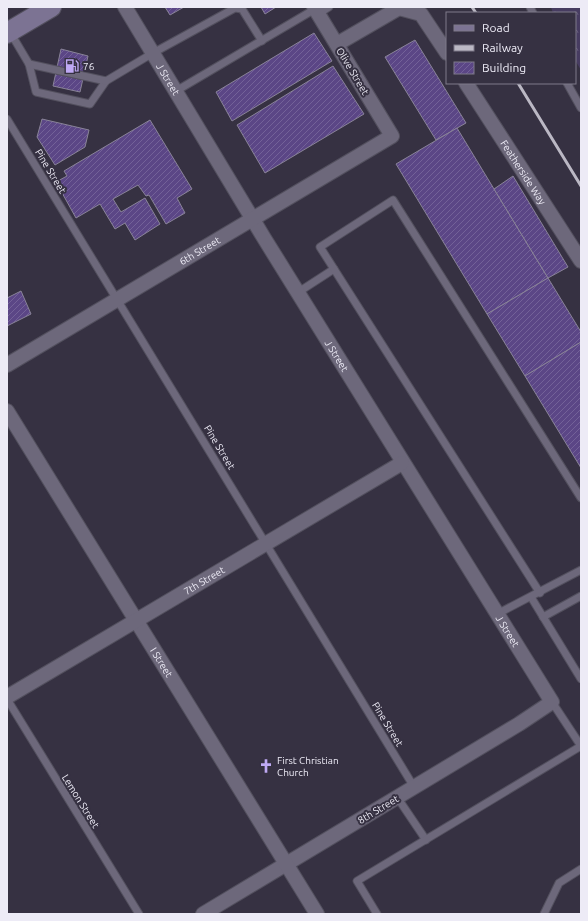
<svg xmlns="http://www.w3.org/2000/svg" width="588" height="921" font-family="Ubuntu,sans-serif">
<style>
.park{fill:url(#park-crowns)}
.building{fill:url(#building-hatch);stroke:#898398}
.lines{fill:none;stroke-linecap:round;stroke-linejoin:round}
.service-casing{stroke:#53505e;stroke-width:9}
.minor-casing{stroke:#53505e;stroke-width:16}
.secondary-casing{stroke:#53505e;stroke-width:22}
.service{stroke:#6d687b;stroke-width:7}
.minor{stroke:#6d687b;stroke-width:14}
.secondary{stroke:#7c7393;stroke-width:20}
.rail{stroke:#bbb8c4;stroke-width:3}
.labels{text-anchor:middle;stroke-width:4;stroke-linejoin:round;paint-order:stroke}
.poi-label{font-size:10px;fill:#edebf6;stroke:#363142;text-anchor:start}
.street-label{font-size:10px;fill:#edebf6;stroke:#363142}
</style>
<defs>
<pattern id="park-crowns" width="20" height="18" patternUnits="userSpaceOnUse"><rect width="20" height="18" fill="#473c61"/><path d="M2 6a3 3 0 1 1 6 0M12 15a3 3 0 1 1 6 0" fill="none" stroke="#625878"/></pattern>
<pattern id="building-hatch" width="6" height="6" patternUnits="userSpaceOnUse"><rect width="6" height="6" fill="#5b4686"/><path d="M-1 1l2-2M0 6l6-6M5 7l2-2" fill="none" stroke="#736198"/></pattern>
</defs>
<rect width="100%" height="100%" fill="#363142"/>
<polygon class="park" points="551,7 581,7 581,70 575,60 575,13 553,13"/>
<g class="building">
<polygon points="165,7 184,7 170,15"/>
<polygon points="261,7 276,7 265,14"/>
<polygon points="314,33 332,61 232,121 216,92"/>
<polygon points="415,40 466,123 436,140 385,57"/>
<polygon points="61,49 88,56 80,92 53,86"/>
<polygon points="333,66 364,114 265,173 237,125"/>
<polygon points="42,119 89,130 85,147 55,165 37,137"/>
<polygon points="150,120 192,189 177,198 185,213 166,224 149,195 146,196 138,185 113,199 121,212 145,198 160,224 135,240 125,223 115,229 100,204 76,218 56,182 67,176 64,171"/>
<polygon points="457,128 548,278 487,314 396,164"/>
<polygon points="513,176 568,267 548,278 494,189"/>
<polygon points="548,278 581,332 581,342 525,376 487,314"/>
<polygon points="21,291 31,314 7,326 7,298"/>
<polygon points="581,342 581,468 525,376"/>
</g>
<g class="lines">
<defs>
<g id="service">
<polyline points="530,7 533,13"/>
<polyline points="318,14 329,7"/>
<polyline points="10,32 29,64 36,92 90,104 106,81 153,53 235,8 242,9 262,41"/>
<polyline points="29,64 106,81"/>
<polyline points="567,83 581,108"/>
<polyline points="176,91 315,9"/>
<polyline points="7,119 414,787"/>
<polyline points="297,293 334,269"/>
<polyline points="540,593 320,247 393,200 581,498"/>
<polyline points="531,597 581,679"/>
<polyline points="497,614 581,570"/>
<polyline points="543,617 581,596"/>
<polyline points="7,699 139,914"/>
<polyline points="552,702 581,746"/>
<polyline points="397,797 426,840"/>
<polyline points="377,914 357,881 581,746"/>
<polyline points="544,914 559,883 581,869"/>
</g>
<g id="minor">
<path id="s1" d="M125,7L264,238L552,702L519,724L203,914"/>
<polyline points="337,44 399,8 421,14 447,53"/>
<path id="s2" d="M466,83L581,261"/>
<path id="s3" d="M7,365L392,136L314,7"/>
<path id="s4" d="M7,411L317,914"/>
<path id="s5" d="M7,697L402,463"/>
</g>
<polyline id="secondary" points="7,33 51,7"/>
</defs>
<use href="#service" class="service-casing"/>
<use href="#minor" class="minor-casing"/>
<use href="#secondary" class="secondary-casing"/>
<use href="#service" class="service"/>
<use href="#minor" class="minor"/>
<use href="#secondary" class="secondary"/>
<g class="rail">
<polyline points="472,7 476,13"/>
<polyline points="518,83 581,186"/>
</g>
</g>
<defs>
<symbol id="fuel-bare" viewBox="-9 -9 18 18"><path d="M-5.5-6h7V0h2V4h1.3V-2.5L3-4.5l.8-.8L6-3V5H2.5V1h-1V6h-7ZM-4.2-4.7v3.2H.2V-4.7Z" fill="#bfa9f4" stroke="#363142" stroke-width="2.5" paint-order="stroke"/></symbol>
<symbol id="church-bare" viewBox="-9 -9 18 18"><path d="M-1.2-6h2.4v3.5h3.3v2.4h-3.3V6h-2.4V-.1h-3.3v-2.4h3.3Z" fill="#bfa9f4" stroke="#363142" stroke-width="2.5" paint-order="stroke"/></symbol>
</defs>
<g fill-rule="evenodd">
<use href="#fuel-bare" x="62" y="56" width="20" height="20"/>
<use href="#church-bare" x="256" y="756" width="20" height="20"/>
</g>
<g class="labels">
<g class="poi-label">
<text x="83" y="70">76</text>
<text x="277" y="764">First Christian<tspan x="277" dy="12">Church</tspan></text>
</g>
<g class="street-label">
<text transform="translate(353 71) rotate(59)" y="4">Olive Street</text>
<text dy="4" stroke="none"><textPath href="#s1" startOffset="84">J Street</textPath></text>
<text transform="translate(51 171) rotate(59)" y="4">Pine Street</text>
<text dy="4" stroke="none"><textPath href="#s2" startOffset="106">Featherside Way</textPath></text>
<text dy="4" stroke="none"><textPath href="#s3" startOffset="224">6th Street</textPath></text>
<text dy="4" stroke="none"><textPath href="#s1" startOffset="408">J Street</textPath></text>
<text transform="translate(220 447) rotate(59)" y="4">Pine Street</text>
<text dy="4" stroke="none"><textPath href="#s5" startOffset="229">7th Street</textPath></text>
<text dy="4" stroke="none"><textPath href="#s1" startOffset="732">J Street</textPath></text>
<text dy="4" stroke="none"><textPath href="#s4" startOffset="295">I Street</textPath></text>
<text transform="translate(388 724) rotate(59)" y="4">Pine Street</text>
<text transform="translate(81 801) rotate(58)" y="4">Lemon Street</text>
<text transform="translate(378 809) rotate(-31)" y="4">8th Street</text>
</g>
</g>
<rect width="588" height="921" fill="none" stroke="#edebf6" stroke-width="16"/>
<rect x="446" y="12" width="130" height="72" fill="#363142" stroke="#7f7b8a"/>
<rect x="454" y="25" width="20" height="6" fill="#7c7393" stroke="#7f7b8a"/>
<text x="482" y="32" font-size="12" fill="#edebf6">Road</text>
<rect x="454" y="45" width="20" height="6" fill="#bbb8c4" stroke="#7f7b8a"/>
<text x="482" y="52" font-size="12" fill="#edebf6">Railway</text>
<rect x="454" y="62" width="20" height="12" fill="url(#building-hatch)" stroke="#7f7b8a"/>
<text x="482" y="72" font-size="12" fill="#edebf6">Building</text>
</svg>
